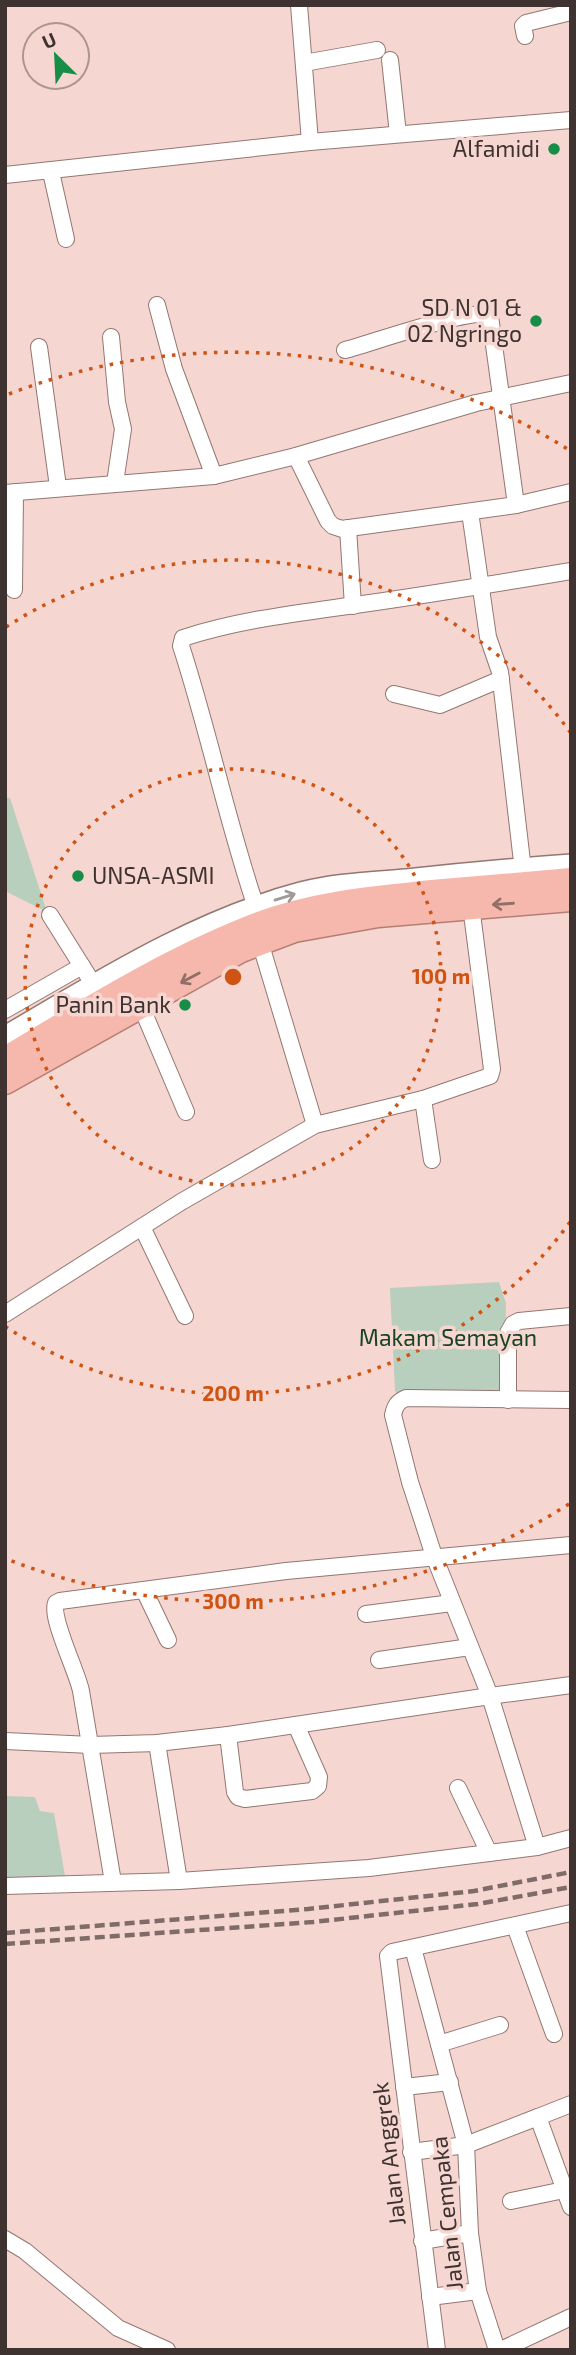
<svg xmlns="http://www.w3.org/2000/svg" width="576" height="2355" font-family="'Exo 2',sans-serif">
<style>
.green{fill:#b9cfbe}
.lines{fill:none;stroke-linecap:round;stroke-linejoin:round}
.minor-casing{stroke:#937771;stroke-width:18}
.tertiary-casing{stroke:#937771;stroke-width:22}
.trunk-casing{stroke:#b57e74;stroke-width:27}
.minor{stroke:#fff;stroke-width:16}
.tertiary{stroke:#fff;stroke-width:19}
.trunk{stroke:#f6b8ac;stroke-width:24}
.rail{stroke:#7f6c68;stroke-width:4.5;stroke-dasharray:10 5;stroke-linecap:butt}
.oneway{stroke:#9f9998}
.oneway2{stroke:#916f68}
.ring{fill:none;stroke:#cf5312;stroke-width:3.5;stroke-dasharray:3.5 7}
.poi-dot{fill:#188d48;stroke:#f6d6d0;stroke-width:2.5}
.labels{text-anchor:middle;stroke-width:7;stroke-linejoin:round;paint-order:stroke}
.poi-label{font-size:23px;fill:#3f3331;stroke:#f6d6d0;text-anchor:end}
.park-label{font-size:23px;fill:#184325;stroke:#f6d6d0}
.street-label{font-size:23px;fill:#3f3331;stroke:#f6d6d0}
.centre{fill:#cf5312;stroke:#f6d6d0;stroke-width:3.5}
.ring-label{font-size:21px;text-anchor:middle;font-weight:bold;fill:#cf5312;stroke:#f6d6d0;stroke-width:7;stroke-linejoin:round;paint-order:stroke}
</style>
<rect width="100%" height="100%" fill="#f6d6d0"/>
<g class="green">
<polygon points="5,798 10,798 47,912 5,891"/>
<polygon points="499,1282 506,1303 504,1390 411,1394 399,1395 395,1391 390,1288"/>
<polygon points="5,1796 35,1797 40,1811 54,1813 65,1876 5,1880"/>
</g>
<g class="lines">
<defs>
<g id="minor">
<polyline points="299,5 310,142"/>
<polyline points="525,36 523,26 526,23 571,12"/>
<polyline points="390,60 398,134"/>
<polyline points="304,63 377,50"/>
<polyline points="51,172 66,239"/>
<polyline points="5,175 310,142 571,120"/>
<polyline points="157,305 174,369 214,476"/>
<polyline points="111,337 117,402 123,429 115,483"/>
<polyline points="39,347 58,487"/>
<path d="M296,456L328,521L333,526L342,529L516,505L490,316C475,306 369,344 345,350"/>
<polyline points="5,493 214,476 296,456 476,403 571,383"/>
<polyline points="516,505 571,492"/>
<polyline points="470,512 488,637 500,672 524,879"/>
<polyline points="348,528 353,606"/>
<polyline points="14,590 15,492"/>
<polyline points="394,694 440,705 501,679"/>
<polyline points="50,915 100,995"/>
<path d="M259,916C228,827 210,735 181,646L183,638C238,620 298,613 355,605C427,595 499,583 571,571"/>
<polyline points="260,942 315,1125"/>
<polyline points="141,1006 186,1112"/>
<polyline points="5,1010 82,966"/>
<polyline points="423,1099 432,1160"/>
<polyline points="142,1227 185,1316"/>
<polyline points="5,1314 181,1202 315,1125 423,1099 490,1076 492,1069 471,906"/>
<polyline points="508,1400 508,1333 513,1324 519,1321 571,1316"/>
<path d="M571,1400L406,1398C397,1402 395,1406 393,1415L410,1482L434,1556L490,1696L571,1685"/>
<polyline points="144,1590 168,1640"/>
<polyline points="366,1614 452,1603"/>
<polyline points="379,1660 470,1647"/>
<polyline points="228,1735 235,1792 238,1797 245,1799 312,1791 318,1786 319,1777 296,1725"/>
<polyline points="5,1741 91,1745 157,1743 228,1735 490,1696 537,1847 571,1838"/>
<polyline points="157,1743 179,1881"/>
<polyline points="458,1788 489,1853"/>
<path d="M113,1882L81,1691C77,1671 50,1618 56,1603L60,1601L286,1571L571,1545"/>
<polyline points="5,1886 179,1881 369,1868 537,1847"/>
<polyline points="515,1926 554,2034"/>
<polyline points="413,1948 466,2145 470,2233 478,2291 497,2350"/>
<polyline points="439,2044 500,2025"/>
<polyline points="404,2087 450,2082"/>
<polyline points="571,2104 538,2117 571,2207"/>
<polyline points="411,2152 466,2145 538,2117"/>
<polyline points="511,2201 564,2190"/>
<polyline points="5,2239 25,2251 118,2328 167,2350"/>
<polyline points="422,2241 470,2233"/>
<polyline points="430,2297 478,2291"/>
<polyline points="437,2350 388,1956 392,1952 571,1913"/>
<polyline points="501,2350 571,2317"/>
</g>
<path id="tertiary" d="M5,1036C99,981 195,920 301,892C335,883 372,882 406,879C461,873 516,868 571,864"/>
<g id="trunk">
<path d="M5,1059C87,1010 170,958 259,924C314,903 375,898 432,892C479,888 525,884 571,880"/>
<polyline points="5,1082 241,950 294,930 378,915 571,899"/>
</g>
</defs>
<use href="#minor" class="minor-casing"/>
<use href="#tertiary" class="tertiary-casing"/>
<use href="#trunk" class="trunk-casing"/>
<use href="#minor" class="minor"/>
<use href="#tertiary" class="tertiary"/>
<use href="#trunk" class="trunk"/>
<g class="rail">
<polyline points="5,1933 308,1909 474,1891 571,1872"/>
<polyline points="5,1944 313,1922 478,1904 571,1887"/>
</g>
</g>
<defs><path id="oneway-shaft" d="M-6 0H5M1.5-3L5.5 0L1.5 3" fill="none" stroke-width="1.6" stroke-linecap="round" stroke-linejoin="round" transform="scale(1.75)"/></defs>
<use class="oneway" href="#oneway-shaft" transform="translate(285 897) rotate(-17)"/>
<g class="oneway2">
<use href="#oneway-shaft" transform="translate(503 904) rotate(176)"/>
<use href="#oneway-shaft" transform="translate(190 978) rotate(152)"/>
</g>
<g class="ring">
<circle cx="233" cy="977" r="208"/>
<path d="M570 1222A417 417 0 0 1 6 1327M6 627A417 417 0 0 1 570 732"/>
<path d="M569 1504A625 625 0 0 1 9 1560M9 394A625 625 0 0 1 569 450"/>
</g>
<g class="poi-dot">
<circle cx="554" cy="149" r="7"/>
<circle cx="536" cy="321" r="7"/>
<circle cx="78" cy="876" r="7"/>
<circle cx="185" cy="1005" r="7"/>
</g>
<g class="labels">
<g class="poi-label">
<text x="540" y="157">Alfamidi</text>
<text x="522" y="316">SD N 01 &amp;<tspan x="522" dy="26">02 Ngringo</tspan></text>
<text x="92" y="884" text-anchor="start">UNSA-ASMI</text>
<text x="171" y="1013">Panin Bank</text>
</g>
<g class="park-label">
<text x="448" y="1346">Makam Semayan</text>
</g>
<g class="street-label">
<text transform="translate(389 2154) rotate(-97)" y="8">Jalan Anggrek</text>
<text transform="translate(447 2213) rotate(-96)" y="8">Jalan Cempaka</text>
</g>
</g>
<circle cx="233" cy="977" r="10" class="centre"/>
<g class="ring-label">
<text x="441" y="984">100 m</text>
<text x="233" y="1401">200 m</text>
<text x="233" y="1609">300 m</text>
</g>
<rect width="576" height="2355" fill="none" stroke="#3f3331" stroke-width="14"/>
<g transform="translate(56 56) rotate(336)"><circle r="33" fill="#f6d6d0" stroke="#ad9590" stroke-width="2"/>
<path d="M0-5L12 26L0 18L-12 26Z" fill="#188d48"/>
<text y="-10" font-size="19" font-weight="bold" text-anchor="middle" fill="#3f3331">U</text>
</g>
</svg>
